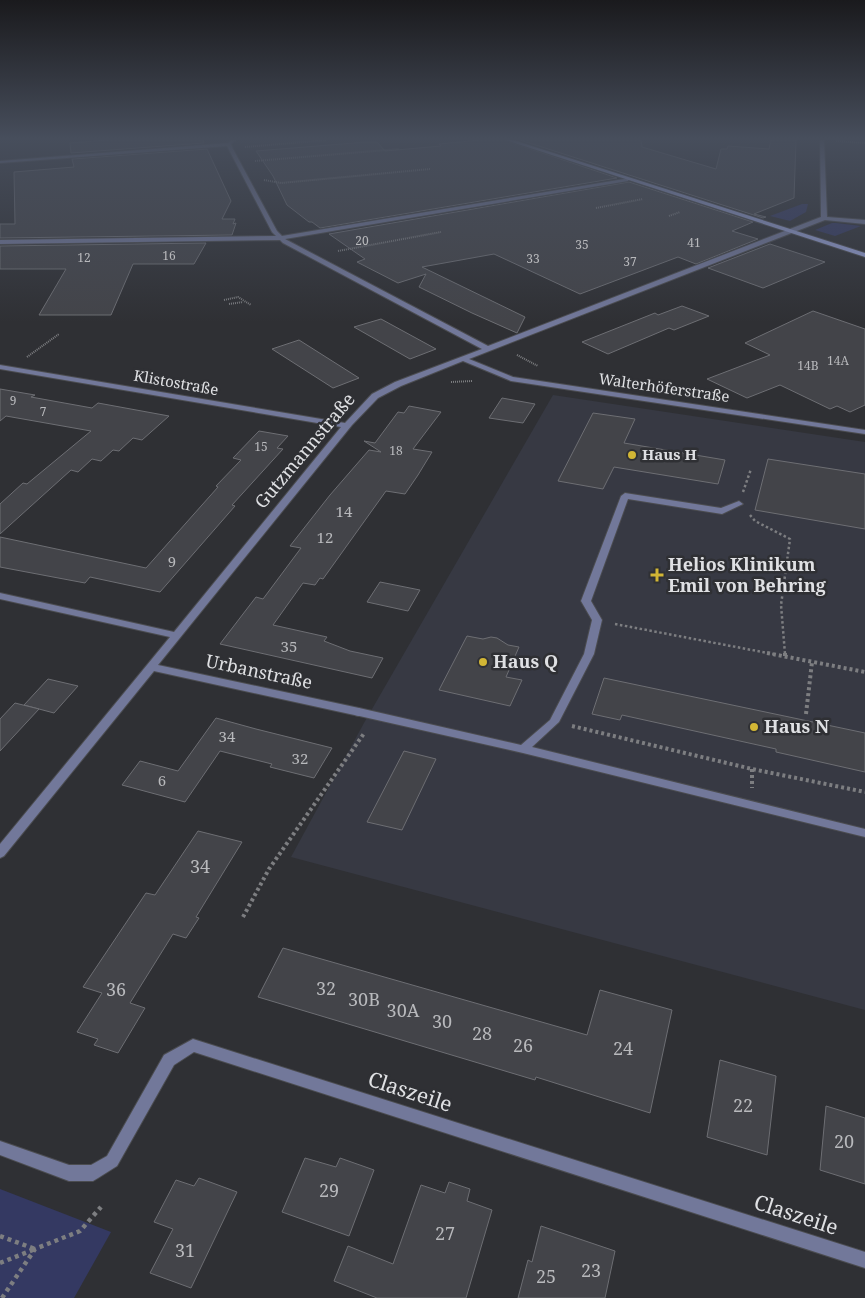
<svg xmlns="http://www.w3.org/2000/svg" width="865" height="1298" font-family="'Noto Serif',serif">
<style>
.built{fill:#373943}
.green{fill:#343962}
.building{fill:#434449;stroke:#6d6e73}
.lines{fill:none;stroke-linecap:round;stroke-linejoin:round}
.lane-casing{stroke:#4b4c50;stroke-width:2}
.street-casing{stroke:#4b4c50;stroke-width:2}
.secondary-casing{stroke:#4b4c50;stroke-width:2}
.path-far3{stroke:#7d7e81;stroke-width:2;stroke-dasharray:1 1;stroke-linecap:butt}
.path-far2{stroke:#7d7e81;stroke-width:2.5;stroke-dasharray:2.5 2.5;stroke-linecap:butt}
.path-far1{stroke:#7d7e81;stroke-width:4;stroke-dasharray:3 3;stroke-linecap:butt}
.path{stroke:#7d7e81;stroke-width:4.5;stroke-dasharray:4 4;stroke-linecap:butt}
.lane{fill:#72789a;fill-rule:evenodd}
.street{fill:#72789a;fill-rule:evenodd}
.secondary{fill:#97a1d6;fill-rule:evenodd}
.poi-dot{fill:#d2b635;stroke:#2f3034;stroke-width:2}
.labels{text-anchor:middle;stroke-width:5;stroke-linejoin:round;paint-order:stroke}
.far-number-label{font-size:12px;fill:#b8b9bc}
.far-street-label{font-size:15px;fill:#dfe0e3;stroke:#2f3034}
.far-poi-label{font-size:15px;font-weight:bold;fill:#dfe0e3;stroke:#2f3034;text-anchor:start}
.number-label{font-size:15px;fill:#b8b9bc}
.street-label{font-size:18px;fill:#dfe0e3;stroke:#2f3034}
.poi-label{font-size:18px;font-weight:bold;fill:#dfe0e3;stroke:#2f3034;text-anchor:start}
.near-number-label{font-size:18px;fill:#b8b9bc}
.near-street-label{font-size:21px;fill:#dfe0e3;stroke:#2f3034}
</style>
<rect width="100%" height="100%" fill="#2f3034"/>
<polygon class="built" points="553,395 865,442 865,1010 291,857 364,723"/>
<g class="green">
<polygon points="802,204 808,204 806,212 790,221 770,216"/>
<polygon points="832,223 836,223 861,226 835,236 815,230"/>
<polygon points="0,1189 111,1232 74,1298 0,1298"/>
</g>
<g class="building">
<polygon points="108,140 203,140 204,143 71,153 70,143"/>
<polygon points="480,140 504,140 617,178 320,228 312,222 309,222 287,205 273,176 256,151 366,142 377,142 385,151 441,146 439,144"/>
<polygon points="520,140 641,140 642,147 716,169 721,149 727,149 728,146 769,149 771,140 796,140 794,198 754,214 766,217 763,218"/>
<polygon points="207,149 231,201 222,219 235,219 233,224 236,223 232,235 0,238 0,224 15,224 14,172 74,167 72,159"/>
<polygon points="629,182 753,222 732,231 758,239 696,264 678,257 580,294 494,254 422,267 525,317 517,333 472,313 419,287 426,274 398,283 357,262 365,259 329,234"/>
<polygon points="206,243 194,264 133,264 111,315 39,315 66,269 0,269 0,246"/>
<polygon points="770,244 825,262 763,288 708,268"/>
<polygon points="682,306 709,316 674,330 669,328 608,354 582,342 655,313 658,315"/>
<polygon points="813,311 865,329 865,405 850,412 837,406 830,409 780,385 747,398 707,379 770,355 745,343"/>
<polygon points="381,319 436,349 410,359 354,327"/>
<polygon points="299,340 359,378 333,388 272,349"/>
<polygon points="0,389 35,395 31,397 92,408 98,403 169,416 142,440 133,438 119,451 113,450 101,461 92,459 78,472 71,470 0,534 0,504 23,483 27,484 91,431 6,416 0,421"/>
<polygon points="502,398 535,404 523,423 489,418"/>
<polygon points="409,406 441,412 413,449 432,452 418,475 405,494 386,491 323,579 320,578 315,585 303,583 273,625 327,637 324,641 350,651 383,658 372,678 220,644 256,597 263,599 301,548 290,546 330,495 369,450 381,452 364,441 375,443 398,412 404,413"/>
<polygon points="593,413 635,419 624,443 725,460 718,484 614,467 603,489 558,481"/>
<polygon points="259,431 288,436 277,448 283,449 232,505 235,506 160,592 90,577 85,583 0,567 0,537 146,568 218,487 216,486 241,460 233,458"/>
<polygon points="768,459 865,474 865,529 755,510"/>
<polygon points="380,582 420,590 408,611 367,602"/>
<polygon points="467,636 483,639 491,637 497,638 508,645 519,647 506,677 522,680 510,706 439,690"/>
<polygon points="604,678 865,733 865,772 776,752 776,749 622,715 620,720 592,714"/>
<polygon points="48,679 78,686 54,713 24,705"/>
<polygon points="15,703 39,709 0,751 0,719"/>
<polygon points="216,718 256,729 332,748 314,778 270,767 272,764 220,751 185,802 122,785 140,761 178,771"/>
<polygon points="404,751 436,759 402,830 367,822"/>
<polygon points="198,831 242,842 196,917 199,918 186,938 173,934 130,1003 145,1008 118,1053 94,1045 98,1039 77,1032 102,993 83,987 146,893 155,895"/>
<polygon points="283,948 587,1035 600,990 672,1010 650,1113 536,1077 535,1080 258,997"/>
<polygon points="720,1060 776,1076 767,1155 707,1137"/>
<polygon points="826,1106 865,1118 865,1184 820,1170"/>
<polygon points="305,1158 336,1167 340,1158 374,1170 349,1236 282,1212"/>
<polygon points="199,1178 237,1192 191,1288 150,1273 173,1229 154,1222 176,1180 194,1186"/>
<polygon points="449,1182 470,1189 467,1201 492,1210 466,1298 377,1298 334,1281 348,1246 393,1264 421,1185 445,1193"/>
<polygon points="541,1226 615,1251 605,1298 518,1298 528,1260 532,1262"/>
</g>
<g class="lines">
<defs>
<polygon id="lane" points="625,493 721,508 739,501 743,504 722,514 628,499 591,601 602,620 594,654 559,722 532,747 865,829 865,837 523,753 355,715 354,712 359,708 521,745 550,720 584,654 592,620 581,601 621,496"/>
<g id="street">
<polygon points="231,140 236,140 231,144 233,149 277,231 282,236 630,178 628,181 285,239 488,346 821,217 820,140 824,140 827,217 865,220 865,224 825,220 469,359 513,377 865,430 865,434 511,381 463,361 401,386 378,398 352,425 158,665 359,708 364,712 363,715 359,716 154,671 4,856 0,858 0,844 170,637 0,599 0,593 174,632 341,427 0,369 0,365 345,423 372,394 395,382 482,349 283,243 280,240 0,244 0,240 276,236 272,232 227,146 0,163 0,161 228,143"/>
<polygon points="193,1039 865,1252 865,1268 194,1052 174,1065 117,1166 98,1178 93,1181 69,1181 0,1155 0,1141 69,1165 91,1165 107,1156 164,1055"/>
</g>
<polygon id="secondary" points="506,140 513,140 865,253 865,257"/>
</defs>
<use href="#lane" class="lane-casing"/>
<use href="#street" class="street-casing"/>
<use href="#secondary" class="secondary-casing"/>
<g class="path-far3">
<polyline points="836,141 865,143"/>
<polyline points="245,147 327,140"/>
<polyline points="255,161 399,149"/>
<polyline points="264,180 281,183 430,169"/>
<polyline points="596,208 643,199"/>
<polyline points="669,216 680,212"/>
<polyline points="338,251 441,232"/>
<polyline points="224,300 238,297 251,305"/>
<polyline points="229,304 243,302"/>
<polyline points="517,355 538,366"/>
<polyline points="27,357 59,334"/>
<polyline points="451,382 472,381"/>
</g>
<g class="path-far2">
<polyline points="743,492 751,469"/>
<polyline points="750,515 755,521 790,539 781,605 785,654"/>
<polyline points="615,624 773,654"/>
</g>
<g class="path-far1">
<polyline points="767,653 865,672"/>
<polyline points="785,653 785,656"/>
<polyline points="806,714 812,662"/>
<polyline points="572,726 752,769 865,792"/>
<polyline points="752,769 752,788"/>
<polyline points="243,917 269,869 365,732"/>
</g>
<g class="path">
<polyline points="0,1236 35,1249"/>
<polyline points="0,1263 35,1249"/>
<polyline points="2,1298 35,1249 80,1231 101,1207"/>
</g>
<use href="#lane" class="lane"/>
<use href="#street" class="street"/>
<use href="#secondary" class="secondary"/>
</g>
<linearGradient id="sky" x2="0" y2="1"><stop stop-color="#1a1a1d"/><stop offset="0.43" stop-color="#474e5c"/><stop offset="1" stop-color="#474e5c" stop-opacity="0"/></linearGradient>
<rect width="865" height="322" fill="url(#sky)"/>
<g class="poi-dot">
<circle cx="632" cy="455" r="5"/>
<path d="M654.5 567.5h5v5h5v5h-5v5h-5v-5h-5v-5h5z"/>
<circle cx="483" cy="662" r="5"/>
<circle cx="754" cy="727" r="5"/>
</g>
<g class="labels">
<g class="far-number-label">
<text x="362" y="245">20</text>
<text x="694" y="247">41</text>
<text x="582" y="249">35</text>
<text x="169" y="260">16</text>
<text x="84" y="262">12</text>
<text x="533" y="263">33</text>
<text x="630" y="266">37</text>
<text x="838" y="365">14A</text>
<text x="808" y="370">14B</text>
<text x="13" y="405">9</text>
<text x="43" y="416">7</text>
<text x="261" y="451">15</text>
<text x="396" y="455">18</text>
</g>
<g class="far-street-label">
<text transform="translate(176 383) rotate(10)" y="5">Klistostraße</text>
<text transform="translate(664 388) rotate(8)" y="5">Walterhöferstraße</text>
</g>
<g class="far-poi-label">
<text x="642" y="460">Haus H</text>
</g>
<g class="number-label">
<text x="344" y="517">14</text>
<text x="325" y="543">12</text>
<text x="172" y="567">9</text>
<text x="289" y="652">35</text>
<text x="227" y="742">34</text>
<text x="300" y="764">32</text>
<text x="162" y="786">6</text>
</g>
<g class="street-label">
<text transform="translate(305 451) rotate(-50)" y="6">Gutzmannstraße</text>
<text transform="translate(259 672) rotate(12)" y="6">Urbanstraße</text>
</g>
<g class="poi-label">
<text x="668" y="571">Helios Klinikum<tspan x="668" dy="21">Emil von Behring</tspan></text>
<text x="493" y="668">Haus Q</text>
<text x="764" y="733">Haus N</text>
</g>
<g class="near-number-label">
<text x="200" y="873">34</text>
<text x="326" y="995">32</text>
<text x="116" y="996">36</text>
<text x="364" y="1006">30B</text>
<text x="403" y="1017">30A</text>
<text x="442" y="1028">30</text>
<text x="482" y="1040">28</text>
<text x="523" y="1052">26</text>
<text x="623" y="1055">24</text>
<text x="743" y="1112">22</text>
<text x="844" y="1148">20</text>
<text x="329" y="1197">29</text>
<text x="445" y="1240">27</text>
<text x="185" y="1257">31</text>
<text x="591" y="1277">23</text>
<text x="546" y="1283">25</text>
</g>
<g class="near-street-label">
<text transform="translate(410 1092) rotate(18)" y="7">Claszeile</text>
<text transform="translate(796 1215) rotate(18)" y="7">Claszeile</text>
</g>
</g>
</svg>
